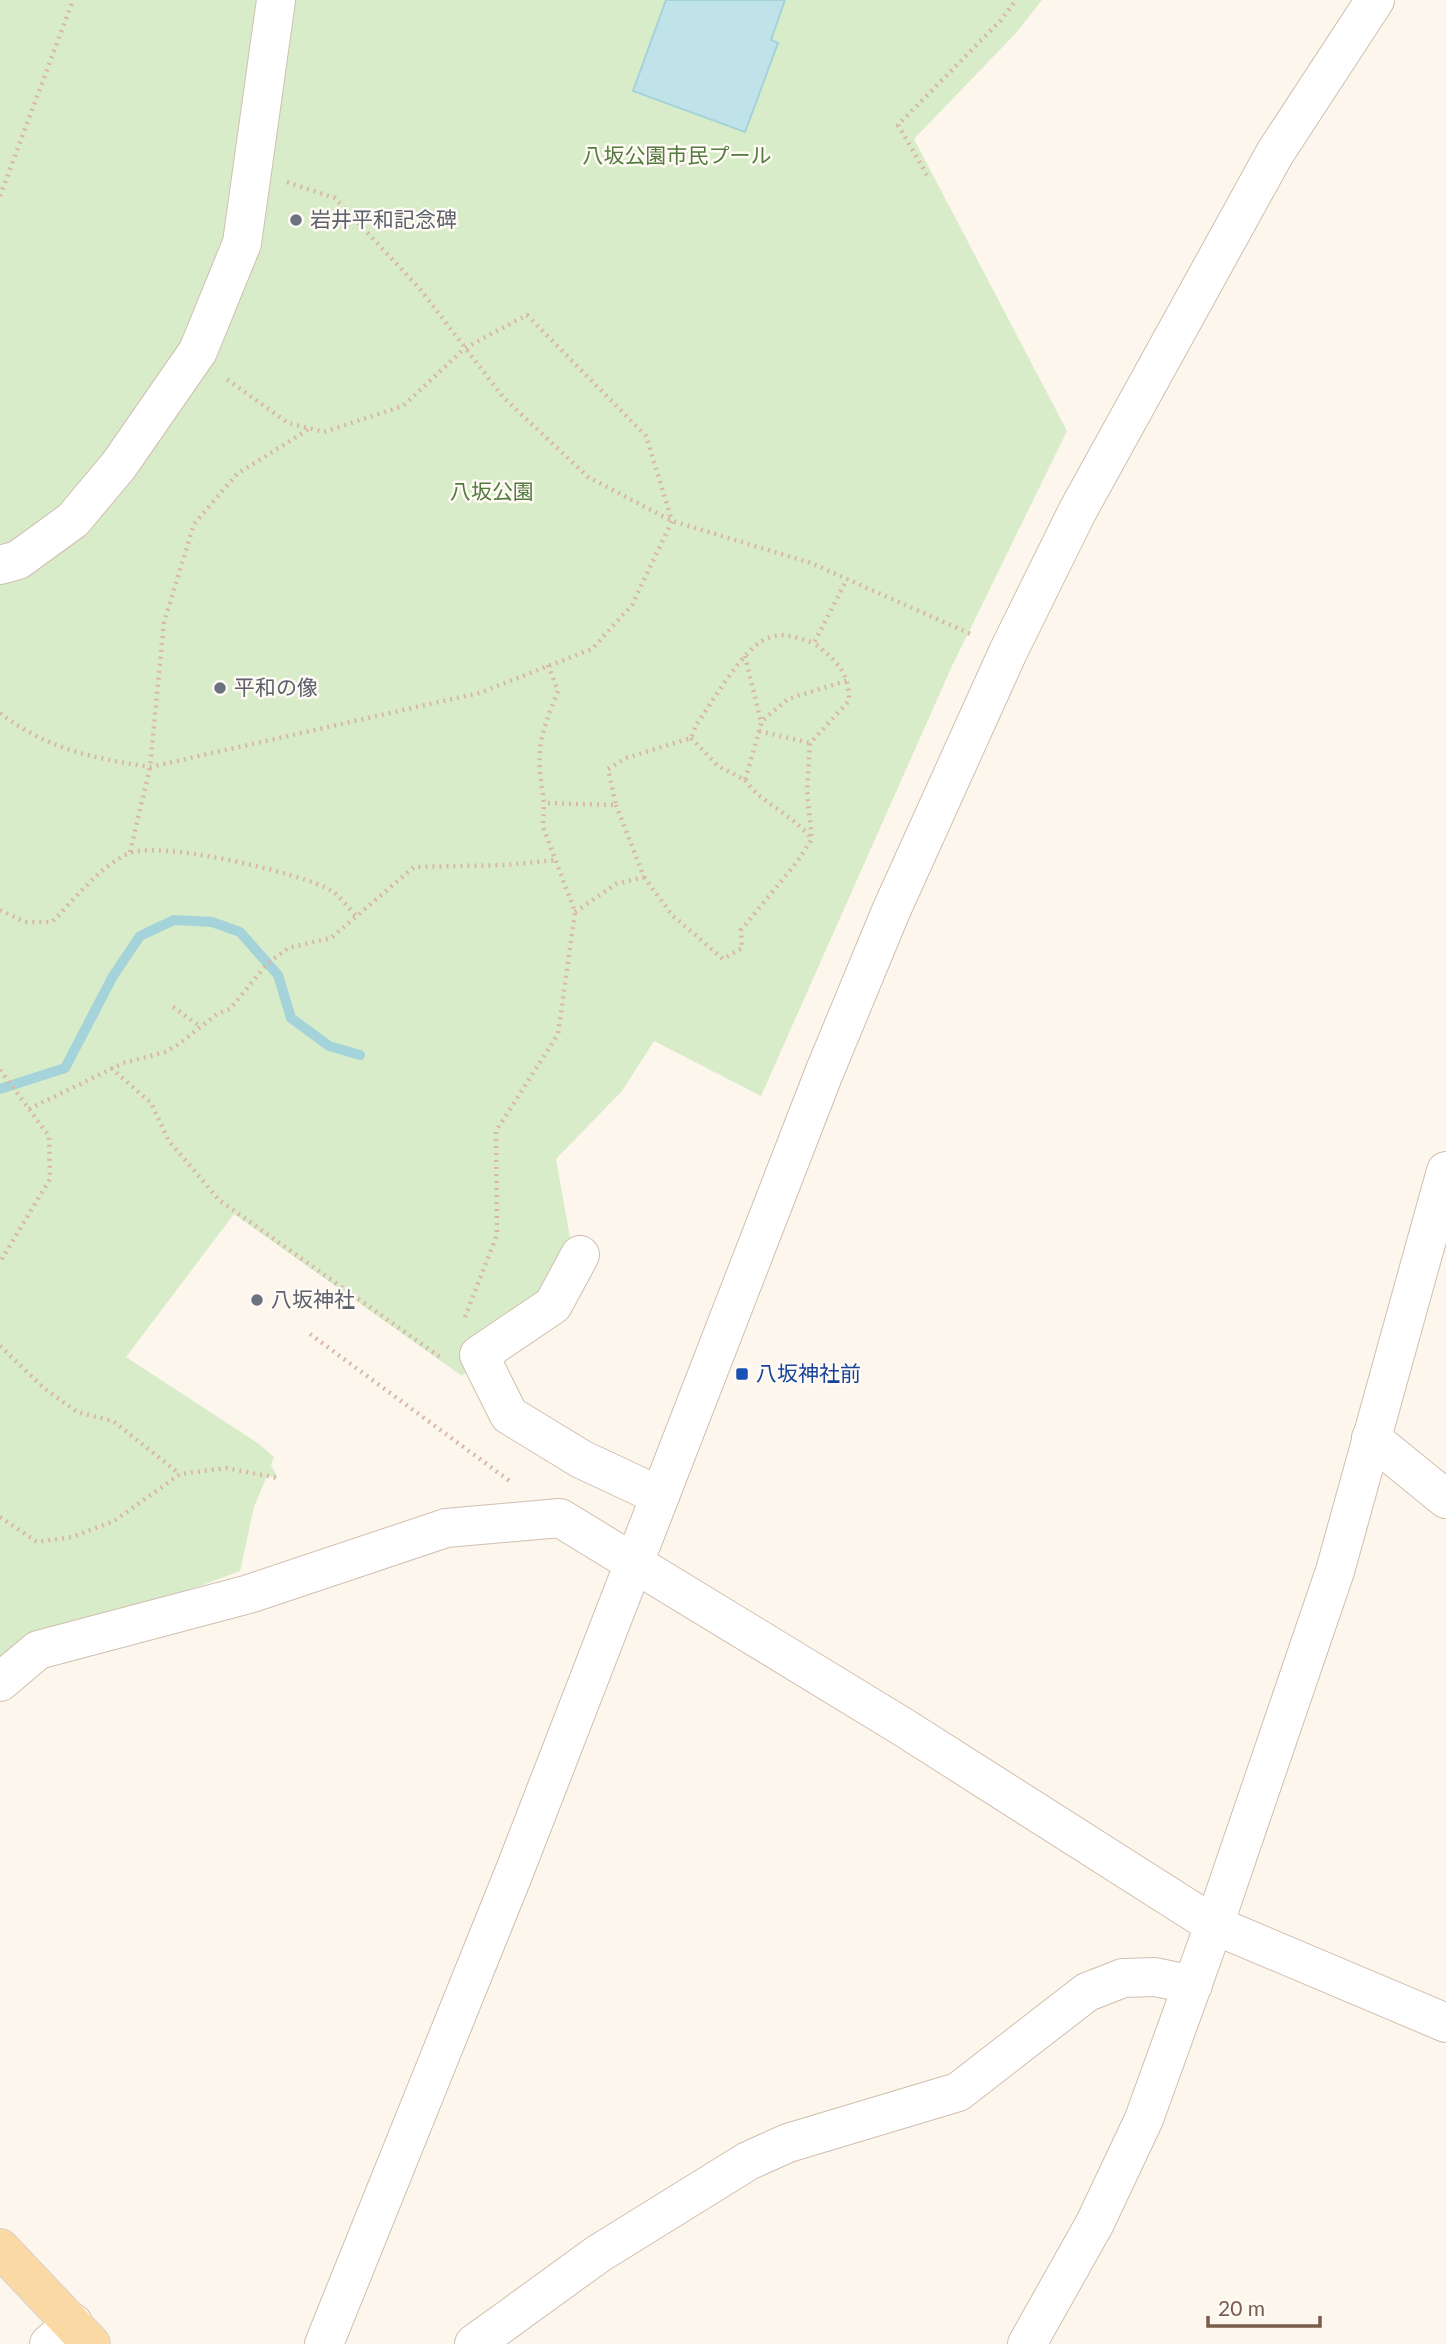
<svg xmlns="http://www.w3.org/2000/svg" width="1446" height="2344" font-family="Lato,'Noto Sans JP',sans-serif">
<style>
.green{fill:#d8ecc9}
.water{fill:#bfe3e8;stroke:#a5d3da;stroke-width:2}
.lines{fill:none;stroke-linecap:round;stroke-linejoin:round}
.stream{stroke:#a5d3da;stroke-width:10}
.minor-casing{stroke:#d1beb0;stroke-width:40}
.major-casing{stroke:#dad1cd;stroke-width:40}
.path{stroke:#d9b8a5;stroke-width:4.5;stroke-dasharray:2 5;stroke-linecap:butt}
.minor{stroke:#fff;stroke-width:38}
.major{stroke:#fbd9a5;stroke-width:38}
.worship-dot{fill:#6b7280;stroke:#fffaf3;stroke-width:2.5}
.transit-dot{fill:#1a4fb4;stroke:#fffaf3;stroke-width:2.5}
.labels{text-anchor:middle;stroke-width:5;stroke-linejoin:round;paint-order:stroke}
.park-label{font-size:21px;fill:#537a41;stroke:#fffaf3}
.worship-label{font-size:21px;fill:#5b616d;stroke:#fffaf3;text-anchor:start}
.transit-label{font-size:21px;fill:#164399;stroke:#fffaf3;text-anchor:start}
</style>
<rect width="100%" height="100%" fill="#fdf6ec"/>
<polygon class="green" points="0,0 1042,0 1016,33 914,139 1067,431 952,666 761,1096 654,1041 622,1091 556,1159 571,1243 550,1294 462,1376 234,1214 126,1357 259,1444 274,1457 271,1465 278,1478 267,1476 254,1507 240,1571 0,1660"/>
<polygon class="water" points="666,0 785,0 771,40 778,43 745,132 633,91"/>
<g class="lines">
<polyline class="stream" points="0,1089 65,1068 113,976 140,936 174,920 212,922 240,932 278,975 291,1018 329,1046 360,1055"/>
<defs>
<g id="minor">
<polyline points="0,565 18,560 73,520 119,465 198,351 242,243 276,0"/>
<polyline points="580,1255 553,1305 479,1355 509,1415 581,1459 660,1496"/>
<polyline points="1371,1438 1446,1499"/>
<polyline points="0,1682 38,1650 249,1594 446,1528 560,1518 903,1727 1214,1925 1446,2023"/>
<polyline points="49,2344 73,2323"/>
<polyline points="324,2344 515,1870 824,1073 891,911 1008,652 1077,512 1275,153 1375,0"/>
<polyline points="474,2344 598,2254 748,2161 788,2143 958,2092 1087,1992 1123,1978 1155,1977 1193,1985"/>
<polyline points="1027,2344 1095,2223 1144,2119 1214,1925 1335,1571 1446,1171"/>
</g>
<polyline id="major" points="0,2248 91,2344"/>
</defs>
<use href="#minor" class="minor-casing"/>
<use href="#major" class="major-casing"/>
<g class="path">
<polyline points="927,175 898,125 1001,20 1016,0"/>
<polyline points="287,182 335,198 420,289 503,397 588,477 672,521 811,563 973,635"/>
<polyline points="0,196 73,0"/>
<polyline points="745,656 761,722"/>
<path d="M548,665L558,691C538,740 536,751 544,803L616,805L608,769L626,758L691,738L696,725C713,702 744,644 771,637C786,632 800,639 814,643L847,579"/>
<path d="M0,713C47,749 92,758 150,767L479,693L592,649L632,605L672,521L646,436L527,315L465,348L403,406L324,432L288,423L225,378"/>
<polyline points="759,731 810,743"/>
<polyline points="691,738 718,766 745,780 762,721 788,699 849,680"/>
<path d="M745,780C763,805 791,813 812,839"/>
<polyline points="130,852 150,767 164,622 194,524 237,474 309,429"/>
<path d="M644,877L672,915L723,959L742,948L741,930L797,862L812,839L807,792L810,743L849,701C849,672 837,661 814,643"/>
<path d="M0,910L25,922H52C76,898 96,870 127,854C156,839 303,873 332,891C341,897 350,910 358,918"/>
<polyline points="575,912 616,884 644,877 616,805"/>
<polyline points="173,1007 201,1027"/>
<polyline points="111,1068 151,1103 169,1141 219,1200 440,1357"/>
<polyline points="0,1070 49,1136 50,1179 0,1262"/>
<polyline points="29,1109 123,1063 165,1052 179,1044 217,1014 230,1009 267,964 288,948 331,938 414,867 507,865 555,860"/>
<polyline points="465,1317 497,1235 496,1131 558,1034 575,912 543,827 544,803"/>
<polyline points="310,1334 511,1482"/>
<polyline points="0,1346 44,1388 77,1412 113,1421 180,1474"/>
<polyline points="0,1517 37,1542 72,1537 114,1521 180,1474 226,1468 278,1478"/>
</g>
<use href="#minor" class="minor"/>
<use href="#major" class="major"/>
</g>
<g class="worship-dot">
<circle cx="296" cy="220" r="7"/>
<circle cx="220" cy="688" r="7"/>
<circle cx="257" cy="1300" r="7"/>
</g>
<rect class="transit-dot" x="735" y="1367" width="14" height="14" rx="3.5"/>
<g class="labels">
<g class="park-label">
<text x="677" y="163">八坂公園市民プール</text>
<text x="492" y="499">八坂公園</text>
</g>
<g class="worship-label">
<text x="310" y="227">岩井平和記念碑</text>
<text x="234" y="695">平和の像</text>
<text x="271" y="1307">八坂神社</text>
</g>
<g class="transit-label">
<text x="756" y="1381">八坂神社前</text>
</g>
</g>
<path d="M1208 2316v10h112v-10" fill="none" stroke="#7a5c4d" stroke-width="3.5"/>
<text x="1218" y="2316" font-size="21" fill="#7a5c4d" stroke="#fffaf3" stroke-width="5" paint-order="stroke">20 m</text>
</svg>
